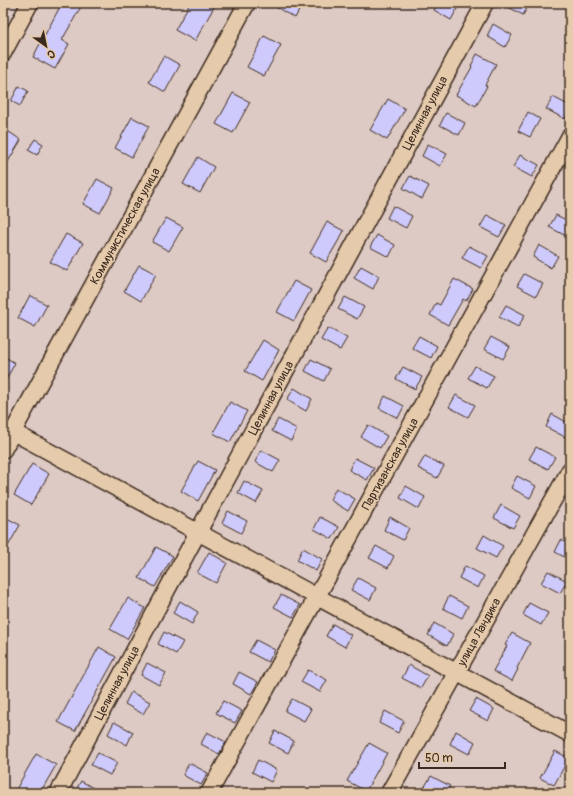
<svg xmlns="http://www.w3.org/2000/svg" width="573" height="796" font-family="Pangolin,sans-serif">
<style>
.building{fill:#cfcafc;stroke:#3b2a1e}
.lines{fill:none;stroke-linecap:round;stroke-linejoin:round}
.minor-casing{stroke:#3b2a1e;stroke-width:19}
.minor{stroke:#e5caac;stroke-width:16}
.labels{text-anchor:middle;stroke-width:3;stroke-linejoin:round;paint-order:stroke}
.street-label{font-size:12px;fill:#3b2a1e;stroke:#e5caac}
</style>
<rect width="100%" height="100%" fill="#decac4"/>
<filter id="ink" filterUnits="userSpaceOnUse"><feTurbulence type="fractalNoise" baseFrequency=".025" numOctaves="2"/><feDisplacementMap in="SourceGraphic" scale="8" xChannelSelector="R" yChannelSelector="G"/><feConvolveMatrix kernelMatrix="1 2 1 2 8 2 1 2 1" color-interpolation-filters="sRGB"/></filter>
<g filter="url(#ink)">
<g class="building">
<polygon points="62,3 83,3 62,40 69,44 55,69 33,57"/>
<polygon points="190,3 207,3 214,7 195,41 175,30"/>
<polygon points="269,3 303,3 295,18"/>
<polygon points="438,3 460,3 451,20 434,10"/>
<polygon points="501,3 530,3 523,15"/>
<polygon points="493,24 512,35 505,47 487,36"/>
<polygon points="264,36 281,45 264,76 247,67"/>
<polygon points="477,54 496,64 485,85 487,86 476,106 456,95 472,67 471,66"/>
<polygon points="164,56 180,65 165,92 149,82"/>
<polygon points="19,86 28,91 20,106 11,101"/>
<polygon points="233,93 250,102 233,133 216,124"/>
<polygon points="553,97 570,106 570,110 565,119 546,109"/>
<polygon points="388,99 405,109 387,140 370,130"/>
<polygon points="528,112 540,119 530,137 518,131"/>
<polygon points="446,113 465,123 459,135 440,125"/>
<polygon points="132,117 149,126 132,157 115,148"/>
<polygon points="3,128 21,140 3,170"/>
<polygon points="35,139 43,144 37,155 28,150"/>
<polygon points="428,144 447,154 440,166 422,156"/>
<polygon points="520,155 539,165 532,177 513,167"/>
<polygon points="198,157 214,167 200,193 183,184"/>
<polygon points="410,176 429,186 422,199 403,188"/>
<polygon points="97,179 114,188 100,213 83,204"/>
<polygon points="393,206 412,216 406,228 387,218"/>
<polygon points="487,215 506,225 499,237 480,227"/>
<polygon points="556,215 570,222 570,238 549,227"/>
<polygon points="166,218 183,227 169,251 152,242"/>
<polygon points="327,222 344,231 326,262 310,253"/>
<polygon points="66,234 83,243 67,271 50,262"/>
<polygon points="377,235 395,245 389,257 370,247"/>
<polygon points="539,245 558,256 551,268 533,257"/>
<polygon points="469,246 488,256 481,268 462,258"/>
<polygon points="139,265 156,274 141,301 124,291"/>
<polygon points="361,266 379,276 373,289 354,278"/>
<polygon points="524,274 543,284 536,296 517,286"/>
<polygon points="454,279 473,289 466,301 463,299 448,325 430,315 436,303 440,305"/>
<polygon points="294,281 311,290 294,321 277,312"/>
<polygon points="30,295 47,305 35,327 18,318"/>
<polygon points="345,297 364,307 357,319 338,309"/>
<polygon points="506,305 525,315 518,327 499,317"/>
<polygon points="328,328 347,338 340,350 321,340"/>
<polygon points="419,336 437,346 431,358 412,348"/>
<polygon points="491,337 510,347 503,359 484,349"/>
<polygon points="263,340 279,350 262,381 245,371"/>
<polygon points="3,356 15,363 3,385"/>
<polygon points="311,359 330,369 324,381 305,371"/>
<polygon points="475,366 494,376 487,388 468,378"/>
<polygon points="403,367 422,377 415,389 396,379"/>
<polygon points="294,388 312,399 306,411 287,400"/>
<polygon points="456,395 475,405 468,417 449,407"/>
<polygon points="385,396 404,406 398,418 379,408"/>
<polygon points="230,402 247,411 230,442 213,433"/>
<polygon points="552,414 570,424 570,427 565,437 546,427"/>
<polygon points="278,419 297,429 291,441 272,431"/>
<polygon points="368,425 387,436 380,448 361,437"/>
<polygon points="536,447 555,457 548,469 529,459"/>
<polygon points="261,450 280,460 273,472 255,462"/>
<polygon points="425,456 444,466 437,478 418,468"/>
<polygon points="355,458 374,468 367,480 349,470"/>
<polygon points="198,461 215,470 198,501 181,491"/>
<polygon points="32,464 49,474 31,505 14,495"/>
<polygon points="517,476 536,486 530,498 511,488"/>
<polygon points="244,481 263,491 256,503 238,493"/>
<polygon points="406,486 425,497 419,509 400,498"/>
<polygon points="336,488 355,499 348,511 330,500"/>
<polygon points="501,505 520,516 513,528 494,518"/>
<polygon points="228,511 247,521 241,533 222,523"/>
<polygon points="3,516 20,525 3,555"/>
<polygon points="320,517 339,527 332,539 314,529"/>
<polygon points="390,517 409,528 403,540 384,530"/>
<polygon points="484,535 503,546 496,558 477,548"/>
<polygon points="561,540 570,544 570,560 555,552"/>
<polygon points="376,546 394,556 388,568 369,558"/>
<polygon points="156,547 173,556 155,587 139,578"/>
<polygon points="303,548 322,559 316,571 297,560"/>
<polygon points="209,552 227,563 216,583 197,573"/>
<polygon points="465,566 484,576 478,588 459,578"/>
<polygon points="548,571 567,581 560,593 541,583"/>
<polygon points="358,578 376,588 370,600 351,590"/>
<polygon points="281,595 300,605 293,617 274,607"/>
<polygon points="449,596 468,606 462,618 443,608"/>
<polygon points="128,598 145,608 127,639 110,629"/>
<polygon points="180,601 198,612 192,624 173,613"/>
<polygon points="529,603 548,613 541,625 523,615"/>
<polygon points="434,623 453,634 447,646 428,635"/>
<polygon points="333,624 351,635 345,647 326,636"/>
<polygon points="164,632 183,642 176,654 158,644"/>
<polygon points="512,633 530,643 517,668 518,669 512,681 493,671 507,646 505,645"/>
<polygon points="256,640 275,650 268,662 249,652"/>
<polygon points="99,647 116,657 75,731 58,722"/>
<polygon points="147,663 166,673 159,685 141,675"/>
<polygon points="409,665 428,676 421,688 402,678"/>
<polygon points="308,670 327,680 320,692 301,682"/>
<polygon points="239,672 258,682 251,694 233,684"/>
<polygon points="131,692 150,702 143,714 125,704"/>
<polygon points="292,699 311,709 304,721 285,711"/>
<polygon points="476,699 494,709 488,721 469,711"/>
<polygon points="223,701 242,711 235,723 216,713"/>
<polygon points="385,711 404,721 398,733 379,723"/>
<polygon points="114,722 133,732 127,745 108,734"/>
<polygon points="275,731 294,741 288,753 269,743"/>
<polygon points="456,731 475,742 469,754 450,744"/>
<polygon points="207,732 226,742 219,754 201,744"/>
<polygon points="369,743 387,753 366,791 347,781"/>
<polygon points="555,751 569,758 554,785 540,778"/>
<polygon points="98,753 117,763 110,775 91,765"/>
<polygon points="36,754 56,765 40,793 14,793"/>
<polygon points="258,760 277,770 271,782 252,772"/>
<polygon points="189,763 208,773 201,785 183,775"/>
<polygon points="431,776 450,786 446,793 434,793 424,788"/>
<polygon points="81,781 102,793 74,793"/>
</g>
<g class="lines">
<defs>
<g id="minor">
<polyline points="3,53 30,3"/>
<polyline points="13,432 570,734"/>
<polyline points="3,450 247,3"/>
<polyline points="58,793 198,532 485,3"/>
<polyline points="209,793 570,136"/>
<polyline points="389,793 570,470"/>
</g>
</defs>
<use href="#minor" class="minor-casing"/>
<use href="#minor" class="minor"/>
</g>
</g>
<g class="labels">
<g class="street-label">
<text transform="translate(425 113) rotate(-62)" y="4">Целинная улица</text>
<text transform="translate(125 226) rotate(-61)" y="4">Коммунистическая улица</text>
<text transform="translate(271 398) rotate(-62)" y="4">Целинная улица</text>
<text transform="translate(390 464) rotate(-61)" y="4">Партизанская улица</text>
<text transform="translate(479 632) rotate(-61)" y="4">улица Ландика</text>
<text transform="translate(117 683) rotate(-62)" y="4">Целинная улица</text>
</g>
</g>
<rect width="573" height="796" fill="none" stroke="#e5caac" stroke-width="16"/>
<rect x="8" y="8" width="557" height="780" fill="none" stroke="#3b2a1e" stroke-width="1.5" filter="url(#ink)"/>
<g transform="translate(46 46) rotate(147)" stroke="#e5caac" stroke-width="3" paint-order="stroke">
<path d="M0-3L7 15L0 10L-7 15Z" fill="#3b2a1e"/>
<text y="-6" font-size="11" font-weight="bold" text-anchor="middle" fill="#3b2a1e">С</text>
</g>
<path d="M419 762v6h86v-6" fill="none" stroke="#3b2a1e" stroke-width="2"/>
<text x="425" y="762" font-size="12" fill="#3b2a1e" stroke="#e5caac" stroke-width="3" paint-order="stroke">50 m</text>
</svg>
